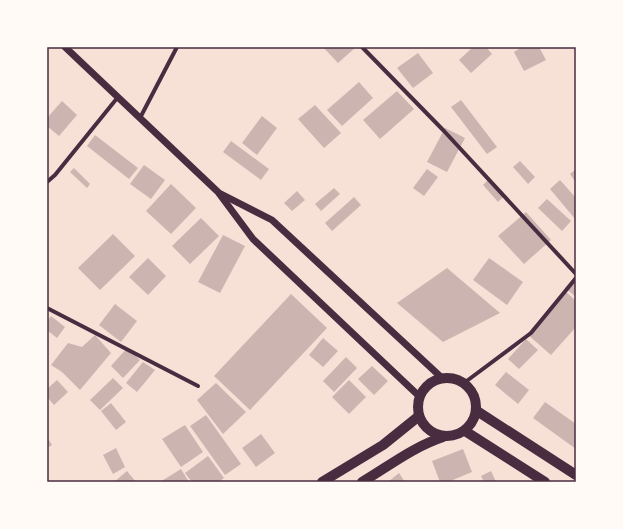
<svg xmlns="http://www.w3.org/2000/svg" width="623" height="529" font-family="'Noto Serif',serif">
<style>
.building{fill:#ccb4b1}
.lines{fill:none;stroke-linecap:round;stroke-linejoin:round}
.minor{stroke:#4a2c40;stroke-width:4}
.tertiary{stroke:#4a2c40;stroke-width:7}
.primary{stroke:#4a2c40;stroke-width:10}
.neatline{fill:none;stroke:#4a2c40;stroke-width:1.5}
</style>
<rect width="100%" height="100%" fill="#f7e1d7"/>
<g class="building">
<polygon points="323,47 356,47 338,63"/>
<polygon points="473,47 486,47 492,54 471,73 459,60"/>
<polygon points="522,47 539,47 546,60 524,71 514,52"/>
<polygon points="418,53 433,73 413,88 397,68"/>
<polygon points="359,82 373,98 342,126 327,110"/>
<polygon points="397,91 414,109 380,139 363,120"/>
<polygon points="461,100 497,147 487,154 451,107"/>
<polygon points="62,101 77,115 59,136 47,126 47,118"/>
<polygon points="315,105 341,133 324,148 298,119"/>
<polygon points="262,116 277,128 257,155 242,143"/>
<polygon points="445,128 465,138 447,172 427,162"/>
<polygon points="95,135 138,168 129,179 87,146"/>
<polygon points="231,141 269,169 261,180 223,152"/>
<polygon points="520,161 535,177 528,184 513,167"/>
<polygon points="144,165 165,180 151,199 130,184"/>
<polygon points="74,168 90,184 87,188 70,172"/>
<polygon points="427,169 438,177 424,196 413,188"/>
<polygon points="576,169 576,183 570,174"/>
<polygon points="488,180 503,197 498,202 483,185"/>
<polygon points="560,180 576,198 576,220 550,189"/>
<polygon points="171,184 196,208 171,234 146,211"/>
<polygon points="334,188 340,194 321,211 315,204"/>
<polygon points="297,191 305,200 292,211 284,203"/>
<polygon points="354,197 361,205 332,231 325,223"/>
<polygon points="547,199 571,221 562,231 538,208"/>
<polygon points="526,212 551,240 524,264 498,236"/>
<polygon points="201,218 219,236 190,264 172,246"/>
<polygon points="113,234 135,256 100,290 78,268"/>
<polygon points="223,235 245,246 220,293 198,282"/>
<polygon points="148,258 166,276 148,295 129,277"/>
<polygon points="489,258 523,282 507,305 473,280"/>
<polygon points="447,268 500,313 443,342 397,303"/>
<polygon points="576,275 576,297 565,288"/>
<polygon points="565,291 576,301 576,327 551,355 527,334"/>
<polygon points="291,294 327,328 250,410 214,376"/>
<polygon points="115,304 137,321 121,342 99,325"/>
<polygon points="51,316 65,327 57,338 47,330 47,321"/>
<polygon points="95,335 111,353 80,390 62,372 51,365 68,343 82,347"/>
<polygon points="323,338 338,351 323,367 309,355"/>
<polygon points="526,339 538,350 519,369 508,359"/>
<polygon points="127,348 140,360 123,378 111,366"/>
<polygon points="346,357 357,368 334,392 323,381"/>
<polygon points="143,362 155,370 137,392 126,383"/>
<polygon points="372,366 388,381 374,395 358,379"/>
<polygon points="506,372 529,390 518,404 495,385"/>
<polygon points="113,378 123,388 100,410 90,400"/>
<polygon points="57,380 68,392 54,405 47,397 47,389"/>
<polygon points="349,380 366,397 349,414 332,397"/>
<polygon points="216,383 246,412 223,434 197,400"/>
<polygon points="545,402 576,424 576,449 533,418"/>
<polygon points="111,403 126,422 116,430 101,411"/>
<polygon points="206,415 241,464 225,475 190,426"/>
<polygon points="185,425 203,452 181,467 162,439"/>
<polygon points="261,434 275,453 256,467 242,448"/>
<polygon points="47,437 52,445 47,448"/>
<polygon points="116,448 125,467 113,474 103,455"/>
<polygon points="463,449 472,472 448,482 440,482 432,461"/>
<polygon points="208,456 224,478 219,482 192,482 185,473"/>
<polygon points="181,469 189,482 160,482"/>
<polygon points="127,471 136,482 114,482"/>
<polygon points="491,471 496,482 484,482 481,476"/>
<polygon points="399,473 405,482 388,482"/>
</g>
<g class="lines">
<g class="minor">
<polyline points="362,47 444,131 576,274"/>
<polyline points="140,118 177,47"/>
<polyline points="47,182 55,175 118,97"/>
<polyline points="47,308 198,386"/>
<polyline points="464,383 531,333 576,278"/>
</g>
<g class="tertiary">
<polyline points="65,47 218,192 253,239 420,397"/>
<polyline points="221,194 272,220 442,378"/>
</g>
<g class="primary">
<circle cx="447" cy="407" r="29"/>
<polyline points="477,411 576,475"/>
<polyline points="465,431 545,482"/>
<polyline points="322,482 383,445 419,416"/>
<path d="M362,482C389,466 413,447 443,437"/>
</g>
</g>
<rect width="623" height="529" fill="none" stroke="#fffaf5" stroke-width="96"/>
<rect x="48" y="48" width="527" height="433" class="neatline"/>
</svg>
